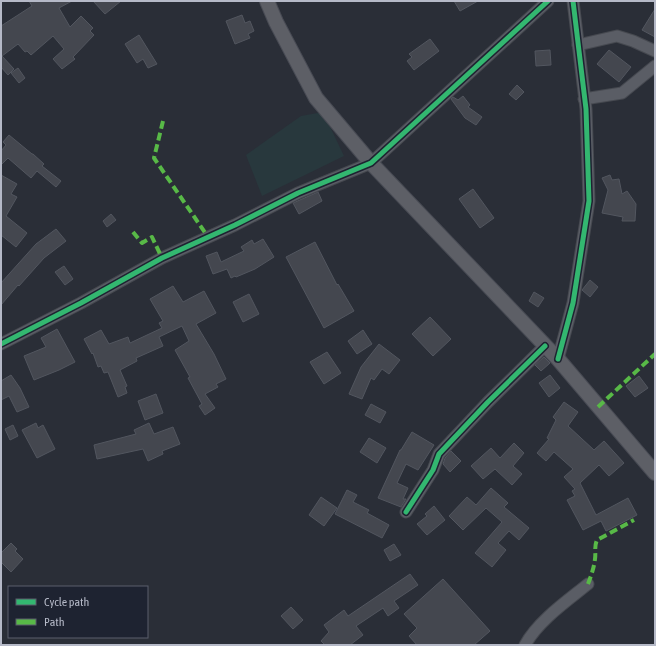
<svg xmlns="http://www.w3.org/2000/svg" width="656" height="646" font-family="'Asap Condensed',sans-serif">
<style>
.green{fill:#28383d}
.building{fill:#44474f;stroke:#52565f}
.lines{fill:none;stroke-linecap:round;stroke-linejoin:round}
.minor-casing{stroke:#464950;stroke-width:13}
.major-casing{stroke:#484b54;stroke-width:16}
.minor{stroke:#5a5d65;stroke-width:11}
.major{stroke:#5d5f66;stroke-width:14}
.quiet{stroke:#58b947;stroke-width:4;stroke-dasharray:8 4;stroke-linecap:butt}
.cycleway-casing{stroke:#1e2331;stroke-width:8}
.cycleway{stroke:#33b770;stroke-width:5}
</style>
<rect width="100%" height="100%" fill="#2a2e37"/>
<polygon class="green" points="323,112 344,156 262,196 246,155 301,116"/>
<g class="building">
<polygon points="29,1 72,1 59,8 70,27 81,16 93,28 90,31 94,35 73,57 75,59 62,69 53,59 64,49 53,36 31,55 27,51 25,52 18,44 2,56 14,69 8,75 1,67 1,26 32,6"/>
<polygon points="93,1 121,1 105,14"/>
<polygon points="454,1 478,1 460,11"/>
<polygon points="655,9 655,37 642,30"/>
<polygon points="242,15 245,23 250,21 254,31 248,34 250,38 235,44 226,21"/>
<polygon points="139,35 157,64 148,68 143,59 137,63 125,44"/>
<polygon points="430,39 439,51 414,70 407,61 412,57 409,54"/>
<polygon points="550,50 551,65 536,66 535,51"/>
<polygon points="609,50 631,67 619,82 597,64"/>
<polygon points="18,68 25,78 19,83 11,73"/>
<polygon points="517,85 524,92 516,100 509,94"/>
<polygon points="463,96 470,105 468,107 482,117 476,125 465,118 451,99 453,97 458,100"/>
<polygon points="9,135 32,154 33,154 44,164 42,166 61,181 56,187 37,171 31,178 8,158 1,165 1,151 6,145 3,142"/>
<polygon points="1,175 17,184 11,194 17,197 6,216 27,233 16,247 1,235"/>
<polygon points="610,175 612,180 619,179 622,194 627,191 636,204 635,221 622,221 623,217 602,213 608,190 602,178"/>
<polygon points="473,189 494,218 480,228 459,199"/>
<polygon points="318,192 322,201 299,214 293,203"/>
<polygon points="111,214 116,220 107,227 103,221"/>
<polygon points="56,229 66,241 44,258 19,286 18,285 1,305 1,283 36,244"/>
<polygon points="263,239 274,257 255,269 236,277 235,276 231,278 227,269 213,274 206,256 217,252 221,262 244,251 241,247 252,240 254,244"/>
<polygon points="315,242 337,285 338,284 354,311 324,328 286,257"/>
<polygon points="64,266 73,279 65,285 55,272"/>
<polygon points="590,280 598,287 590,297 582,290"/>
<polygon points="173,286 183,302 204,291 216,313 196,324 214,354 226,379 216,384 218,387 205,394 215,408 205,415 199,406 202,404 188,378 190,377 175,350 189,341 182,326 159,337 163,346 136,358 137,361 120,370 127,386 125,387 127,393 118,397 108,372 104,373 101,366 98,367 93,353 92,354 84,339 101,330 109,344 128,337 130,343 162,328 159,323 163,321 150,299"/>
<polygon points="534,292 544,298 538,307 529,301"/>
<polygon points="249,294 259,314 243,322 233,302"/>
<polygon points="430,317 451,339 433,356 412,334"/>
<polygon points="57,329 75,362 59,370 34,380 24,356 46,347 41,338"/>
<polygon points="363,330 372,344 357,354 348,341"/>
<polygon points="379,344 400,360 389,374 382,369 374,380 371,378 362,399 349,394 361,367"/>
<polygon points="327,352 341,373 324,384 310,362"/>
<polygon points="544,357 550,363 541,371 535,365"/>
<polygon points="11,375 20,388 29,407 17,412 9,396 1,400 1,381"/>
<polygon points="550,375 560,388 549,397 539,383"/>
<polygon points="639,376 648,388 635,397 626,386"/>
<polygon points="156,394 163,413 145,420 138,401"/>
<polygon points="564,402 578,412 568,426 594,450 604,441 624,463 609,476 599,465 580,483 596,515 628,498 637,515 606,531 601,521 583,530 567,500 575,496 572,491 575,489 564,477 573,469 554,452 546,461 537,453 549,439 547,438 556,420 553,417"/>
<polygon points="371,404 386,412 380,423 365,415"/>
<polygon points="36,423 38,428 43,425 55,449 37,458 22,430"/>
<polygon points="149,423 154,434 173,427 180,444 162,451 163,454 148,461 143,449 97,459 94,445 136,434 134,430"/>
<polygon points="13,425 18,436 10,440 5,429"/>
<polygon points="412,432 434,445 418,470 406,464 397,483 408,488 403,499 406,499 401,507 378,498 400,450 401,450"/>
<polygon points="369,438 386,448 377,463 360,452"/>
<polygon points="514,443 524,453 513,466 522,474 512,485 495,469 483,479 471,466 491,448 500,458"/>
<polygon points="451,451 461,461 450,472 443,464 445,458"/>
<polygon points="491,488 508,503 504,507 529,528 519,540 509,531 498,543 506,550 492,567 475,553 502,522 486,508 463,530 449,516 467,497 476,505"/>
<polygon points="347,490 357,495 353,502 369,510 367,513 389,525 382,538 335,514"/>
<polygon points="321,497 337,508 324,526 309,515"/>
<polygon points="434,506 445,520 427,535 417,524 427,516 425,514"/>
<polygon points="11,543 17,549 15,551 23,559 11,572 1,562 1,553"/>
<polygon points="394,544 401,555 390,561 384,550"/>
<polygon points="410,574 418,585 394,601 399,608 388,616 383,608 356,626 363,635 350,645 325,645 321,641 329,632 324,625 344,610 348,616"/>
<polygon points="443,579 490,631 474,645 417,645 409,636 417,628 404,614"/>
<polygon points="291,607 303,620 293,629 281,616"/>
</g>
<g class="lines">
<defs>
<g id="minor">
<polyline points="578,45 617,36 633,41 655,51"/>
<polyline points="584,99 622,93 655,66"/>
<polyline points="1,344 81,303 162,258 235,225 298,193 371,163 548,1"/>
<polyline points="558,359 573,303 589,201 586,109 573,1"/>
<polyline points="406,512 433,470 439,454 488,402 545,346"/>
<path d="M525,645C538,621 567,601 588,584"/>
</g>
<polyline id="major" points="267,1 276,22 316,98 371,163 558,359 655,473"/>
</defs>
<use href="#minor" class="minor-casing"/>
<use href="#major" class="major-casing"/>
<use href="#minor" class="minor"/>
<use href="#major" class="major"/>
<g class="quiet">
<polyline points="163,121 154,158 208,237"/>
<polyline points="133,232 142,243 152,237 162,258"/>
<polyline points="598,407 655,354"/>
<path d="M588,584C591,576 594,568 595,559C596,553 594,546 597,540L634,520"/>
</g>
<defs>
<g id="cycleway">
<polyline points="1,344 81,303 162,258 235,225 298,193 371,163 548,1"/>
<polyline points="558,359 573,303 589,201 586,109 573,1"/>
<polyline points="406,512 433,470 439,454 488,402 545,346"/>
</g>
</defs>
<use href="#cycleway" class="cycleway-casing"/>
<use href="#cycleway" class="cycleway"/>
</g>
<rect width="656" height="646" fill="none" stroke="#b5b9c7" stroke-width="4"/>
<rect x="8" y="586" width="140" height="52" fill="#1e2331" stroke="#5a5f6d"/>
<rect x="16" y="599" width="20" height="6" fill="#33b770" stroke="#5a5f6d"/>
<text x="44" y="606" font-size="12" fill="#b5b9c7">Cycle path</text>
<rect x="16" y="619" width="20" height="6" fill="#58b947" stroke="#5a5f6d"/>
<text x="44" y="626" font-size="12" fill="#b5b9c7">Path</text>
</svg>
